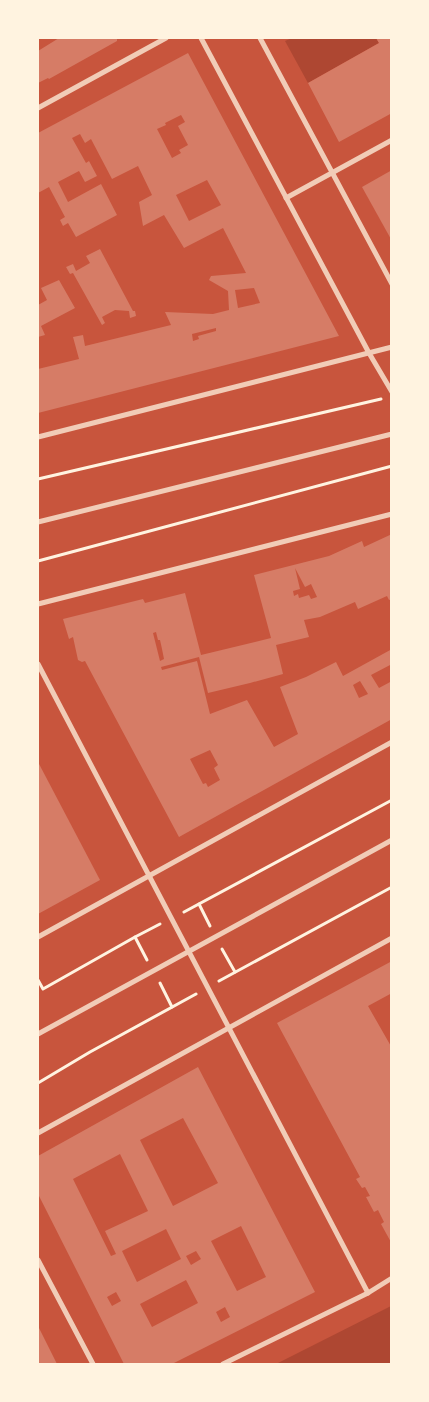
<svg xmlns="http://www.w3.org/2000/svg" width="429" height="1402" font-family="'Exo 2',sans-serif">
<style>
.green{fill:#ae4732}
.building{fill:#d67c66;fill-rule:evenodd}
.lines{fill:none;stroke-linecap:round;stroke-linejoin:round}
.path{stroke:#fff3e0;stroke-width:3}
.minor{stroke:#f1ccb7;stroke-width:5}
</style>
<rect width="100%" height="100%" fill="#c8553d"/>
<g class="green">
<polygon points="292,38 376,38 379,43 308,83 285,41"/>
<polygon points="391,1306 391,1364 276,1364"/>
</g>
<g class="building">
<polygon points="59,38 120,38 117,39 117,41 49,79 48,78 38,83 38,51"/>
<polygon points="376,38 392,38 392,113 339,142 308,83 379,43"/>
<path d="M188,53L339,336L38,413V369L79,359L73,337L83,335L85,346L171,325L165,312L213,314L229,310L228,291L209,280L211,276L246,273L223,228L184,248L164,215L143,226L139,202L152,195L138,166L112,179L91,139L85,143L80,134L72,138L86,163L89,161L97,176L85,182L79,171L58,182L68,202L101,184L117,215L76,237L68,223L63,226L60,220L65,217L49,187L38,193V133ZM181,115L185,122L178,126L188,145L179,150L181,153L172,158L157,129L166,125L165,123ZM207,180L221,205L189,221L176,195ZM254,288L260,303L238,308L235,290ZM216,328V331L198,336L199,339L193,341L192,334Z"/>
<polygon points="392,170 392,241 362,187"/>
<polygon points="100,249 133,311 135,311 136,316 130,318 129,311 115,310 102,317 105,323 102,325 73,273 70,274 66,267 73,264 76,271 90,263 86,256"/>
<polygon points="59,280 75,308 41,326 45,335 38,337 38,305 47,300 41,288"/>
<path d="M392,534V599L389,600L387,596L358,609L355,602L320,617L304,620L309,637L276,645L283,674L250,683L208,693L199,657L161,667L162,670L197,661L210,714L247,700L274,747L298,734L280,687L306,677L336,662L343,676L392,649V664L371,675L379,688L392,681V719L179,837L85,661L82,662L78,660L73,637L69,639L63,619L143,599L145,603L185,593L201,655L271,638L254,575L329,556L362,541L364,547ZM295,568L305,587L311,584L317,597L311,599L309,595L299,598L298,594L294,596L293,591L300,589ZM156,632L158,640H160L162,649L164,659L160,661L153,633ZM360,681L368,694L359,698L353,685ZM210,750L218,765L214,768L220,780L208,787L206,783L203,784L190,759Z"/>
<polygon points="38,762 100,880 38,914"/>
<polygon points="392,961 392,993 368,1006 392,1048 392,1244 381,1224 384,1222 378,1210 374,1212 366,1197 370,1196 365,1187 362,1188 356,1179 360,1177 277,1023"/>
<path d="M198,1067L315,1292L172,1364H124L38,1194V1156ZM183,1118L218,1183L173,1206L140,1140ZM120,1154L148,1211L105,1231L116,1254L111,1256L73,1179ZM241,1226L266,1277L237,1291L211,1241ZM166,1229L181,1259L137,1282L122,1251ZM196,1251L201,1259L191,1265L186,1256ZM186,1280L198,1303L152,1327L140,1304ZM116,1292L121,1301L112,1306L107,1297ZM225,1307L230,1317L221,1322L216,1312Z"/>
<polygon points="38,1326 57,1364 38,1364"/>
</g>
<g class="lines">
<g class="path">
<polyline points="38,479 381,399"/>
<polyline points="38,561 392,466"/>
<polyline points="199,904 210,926"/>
<polyline points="184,912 392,800"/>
<polyline points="135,937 147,960"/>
<polyline points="222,949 235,972"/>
<polyline points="38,980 43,989 135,937 160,924"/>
<polyline points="219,981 392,887"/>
<polyline points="160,983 172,1007"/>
<polyline points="38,1083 90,1052 196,994"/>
</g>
<g class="minor">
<polyline points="201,38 369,353 392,392"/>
<polyline points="260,38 392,284"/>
<polyline points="38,108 166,38"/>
<polyline points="286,198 392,140"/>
<polyline points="38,437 392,347"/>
<polyline points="38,522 392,434"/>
<polyline points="38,604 392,514"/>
<polyline points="38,664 368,1293"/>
<polyline points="38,937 392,742"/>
<polyline points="38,1034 392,840"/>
<polyline points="38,1133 392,938"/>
<polyline points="38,1260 93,1364"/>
<polyline points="223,1364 368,1293 392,1278"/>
</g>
</g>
<rect width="429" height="1402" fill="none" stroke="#fff3e0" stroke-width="78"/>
</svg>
